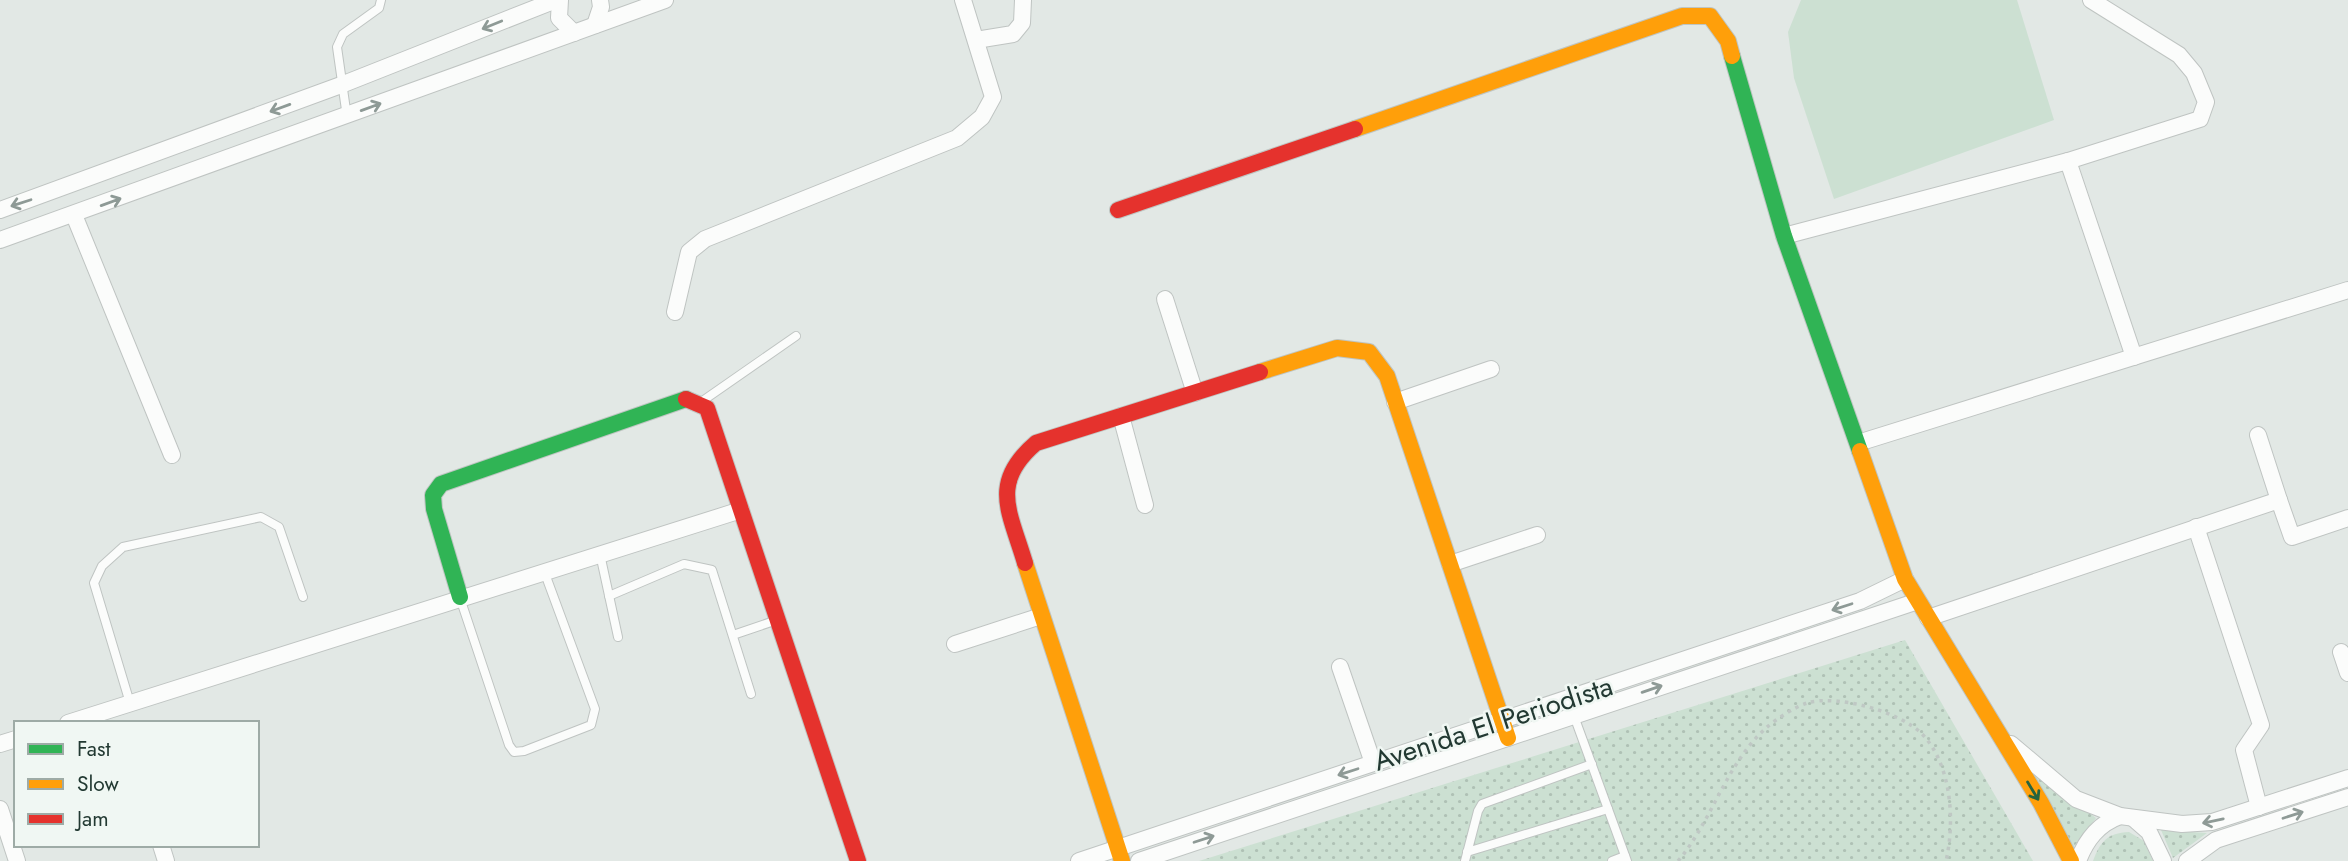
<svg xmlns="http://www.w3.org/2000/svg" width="2348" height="861" font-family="Jost,sans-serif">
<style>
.grass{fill:#cce0d2}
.park{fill:url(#park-dots)}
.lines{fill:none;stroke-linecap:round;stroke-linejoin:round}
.lane-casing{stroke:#bfc4c2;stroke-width:10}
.street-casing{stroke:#bfc4c2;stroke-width:18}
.fast-casing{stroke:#bfc5c2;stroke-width:18}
.slow-casing{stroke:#bfc5c2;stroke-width:18}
.jam-casing{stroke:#bfc5c2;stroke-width:18}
.path{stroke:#bfc8c4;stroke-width:3.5;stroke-dasharray:3.5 5;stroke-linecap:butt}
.lane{stroke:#fbfcfb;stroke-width:8}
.street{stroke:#fbfcfb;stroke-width:16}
.fast{stroke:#30b455;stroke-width:16}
.slow{stroke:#ff9f0a;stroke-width:16}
.jam{stroke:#e5322d;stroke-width:16}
.oneway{stroke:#8e9a96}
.oneway2{stroke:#27643e}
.labels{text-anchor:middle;stroke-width:5;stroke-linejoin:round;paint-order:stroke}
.street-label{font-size:28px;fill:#223932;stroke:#f0f7f3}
</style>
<defs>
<pattern id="park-dots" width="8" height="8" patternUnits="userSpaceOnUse" patternTransform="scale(1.75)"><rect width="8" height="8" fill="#cce0d2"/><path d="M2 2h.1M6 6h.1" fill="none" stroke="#afc1b5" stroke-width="1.8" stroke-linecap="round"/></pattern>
</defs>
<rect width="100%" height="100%" fill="#e2e8e5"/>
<polygon class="grass" points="1801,0 2017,0 2054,120 1834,199 1794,78 1788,32"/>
<g class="park">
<polygon points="1905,640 2033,861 1199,861"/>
<polygon points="2022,763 2096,818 2072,849"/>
<polygon points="2161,830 2207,833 2173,858"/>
<path d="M2129,832L2144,841L2153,861H2093C2100,842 2107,833 2129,832Z"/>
</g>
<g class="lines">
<defs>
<g id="lane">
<polyline points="347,117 337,47 343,34 379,8 381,0"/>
<polyline points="701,402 796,336"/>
<polyline points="600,554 618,637"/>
<polyline points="609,596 684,564 712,570 751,694"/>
<polyline points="460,598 509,745 514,752 524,751 591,725 595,709 544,571"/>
<polyline points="733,635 777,620"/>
<polyline points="130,703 94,583 102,566 123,547 261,517 279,527 303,597"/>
<polyline points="1574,716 1627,861"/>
<polyline points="1467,852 1608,809"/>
<polyline points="1465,861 1478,811 1482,804 1592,764"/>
<polyline points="1612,861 1625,856"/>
</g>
<g id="street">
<polyline points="560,0 559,18 574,33"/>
<polyline points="595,25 601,7 600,0"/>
<polyline points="976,40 1013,34 1022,23 1023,0"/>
<polyline points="2068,161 2134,357"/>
<polyline points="0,210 341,85 556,0"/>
<polyline points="74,215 172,455"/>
<polyline points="1784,236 2068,161 2200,119 2206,102 2194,73 2179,55 2091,0"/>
<polyline points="0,240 665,0"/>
<polyline points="1165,299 1195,393"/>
<polyline points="675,312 689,252 705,239 957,138 982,117 993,97 963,0"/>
<polyline points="1395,402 1491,369"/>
<polyline points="1121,416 1145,505"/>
<polyline points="2258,435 2279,500"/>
<polyline points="1858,443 2348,290"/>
<polyline points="2196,527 2261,725 2244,750 2259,807"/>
<polyline points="1450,564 1537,535"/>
<polyline points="1928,618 2279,500 2292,537 2348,518"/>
<polyline points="955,644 1041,616"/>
<polyline points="2341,652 2348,673"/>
<polyline points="1340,667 1373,763"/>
<polyline points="68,723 741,510"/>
<polyline points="0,744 16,739"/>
<polyline points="2011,744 2076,799 2120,816 2182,824 2212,822 2348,778"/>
<polyline points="0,809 17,861"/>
<polyline points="2133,818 2149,832 2163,861"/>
<polyline points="161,845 166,861"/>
<polyline points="1079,861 1860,601 1905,579"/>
<polyline points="1139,861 1918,601"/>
<path d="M2078,861C2086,840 2098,824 2120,816"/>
<polyline points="2187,861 2216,840 2348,797"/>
</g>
<g id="fast">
<polyline points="1732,56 1784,236 1860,451"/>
<polyline points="460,597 434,509 433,495 441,484 686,399"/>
</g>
<g id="slow">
<polyline points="1355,129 1682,16 1710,16 1728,41 1732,56"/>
<polyline points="1260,372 1337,348 1369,352 1387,376 1508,738"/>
<polyline points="1860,451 1905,579 2041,803 2071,861"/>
<polyline points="1025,563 1122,861"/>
</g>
<g id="jam">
<polyline points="1118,210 1355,129"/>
<polyline points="686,399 707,408 858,861"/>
<path d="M1025,563C1010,512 989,483 1036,443L1260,372"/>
</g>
</defs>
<use href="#lane" class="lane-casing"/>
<use href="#street" class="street-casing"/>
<use href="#fast" class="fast-casing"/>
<use href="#slow" class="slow-casing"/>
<use href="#jam" class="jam-casing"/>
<path class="path" d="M1678,861C1712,821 1726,764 1766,728C1776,719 1795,707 1807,703C1837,694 1901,712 1922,734C1952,765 1955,822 1946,861"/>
<use href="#lane" class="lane"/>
<use href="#street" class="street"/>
<use href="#fast" class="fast"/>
<use href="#slow" class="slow"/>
<use href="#jam" class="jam"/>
</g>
<defs><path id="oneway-shaft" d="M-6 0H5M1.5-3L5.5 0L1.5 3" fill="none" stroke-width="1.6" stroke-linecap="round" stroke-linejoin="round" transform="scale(1.75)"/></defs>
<g class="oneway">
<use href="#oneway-shaft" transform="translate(492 25) rotate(158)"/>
<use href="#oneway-shaft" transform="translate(371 107) rotate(-20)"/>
<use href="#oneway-shaft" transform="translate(280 108) rotate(160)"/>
<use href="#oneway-shaft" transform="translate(111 202) rotate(-20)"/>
<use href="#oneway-shaft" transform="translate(21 203) rotate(162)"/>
<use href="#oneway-shaft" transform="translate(1842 607) rotate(162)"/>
<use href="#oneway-shaft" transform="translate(1652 689) rotate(-19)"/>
<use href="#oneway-shaft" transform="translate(1348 772) rotate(162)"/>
<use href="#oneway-shaft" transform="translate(2293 815) rotate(-18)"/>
<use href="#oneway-shaft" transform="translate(2213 821) rotate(168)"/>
<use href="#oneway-shaft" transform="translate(1204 839) rotate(-18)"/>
</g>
<use class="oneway2" href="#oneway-shaft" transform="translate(2033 791) rotate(59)"/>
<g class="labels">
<g class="street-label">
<text transform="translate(1493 723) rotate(-18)" y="10">Avenida El Periodista</text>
</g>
</g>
<rect x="14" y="721" width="245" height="126" fill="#f0f7f3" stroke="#9eaba6" stroke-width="2"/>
<rect x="28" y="744" width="35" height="10" fill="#30b455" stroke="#9eaba6" stroke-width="2"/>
<text x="77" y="756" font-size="21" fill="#223932">Fast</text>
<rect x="28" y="779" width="35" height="10" fill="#ff9f0a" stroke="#9eaba6" stroke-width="2"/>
<text x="77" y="791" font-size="21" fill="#223932">Slow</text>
<rect x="28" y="814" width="35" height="10" fill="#e5322d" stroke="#9eaba6" stroke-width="2"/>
<text x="77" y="826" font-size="21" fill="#223932">Jam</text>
</svg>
